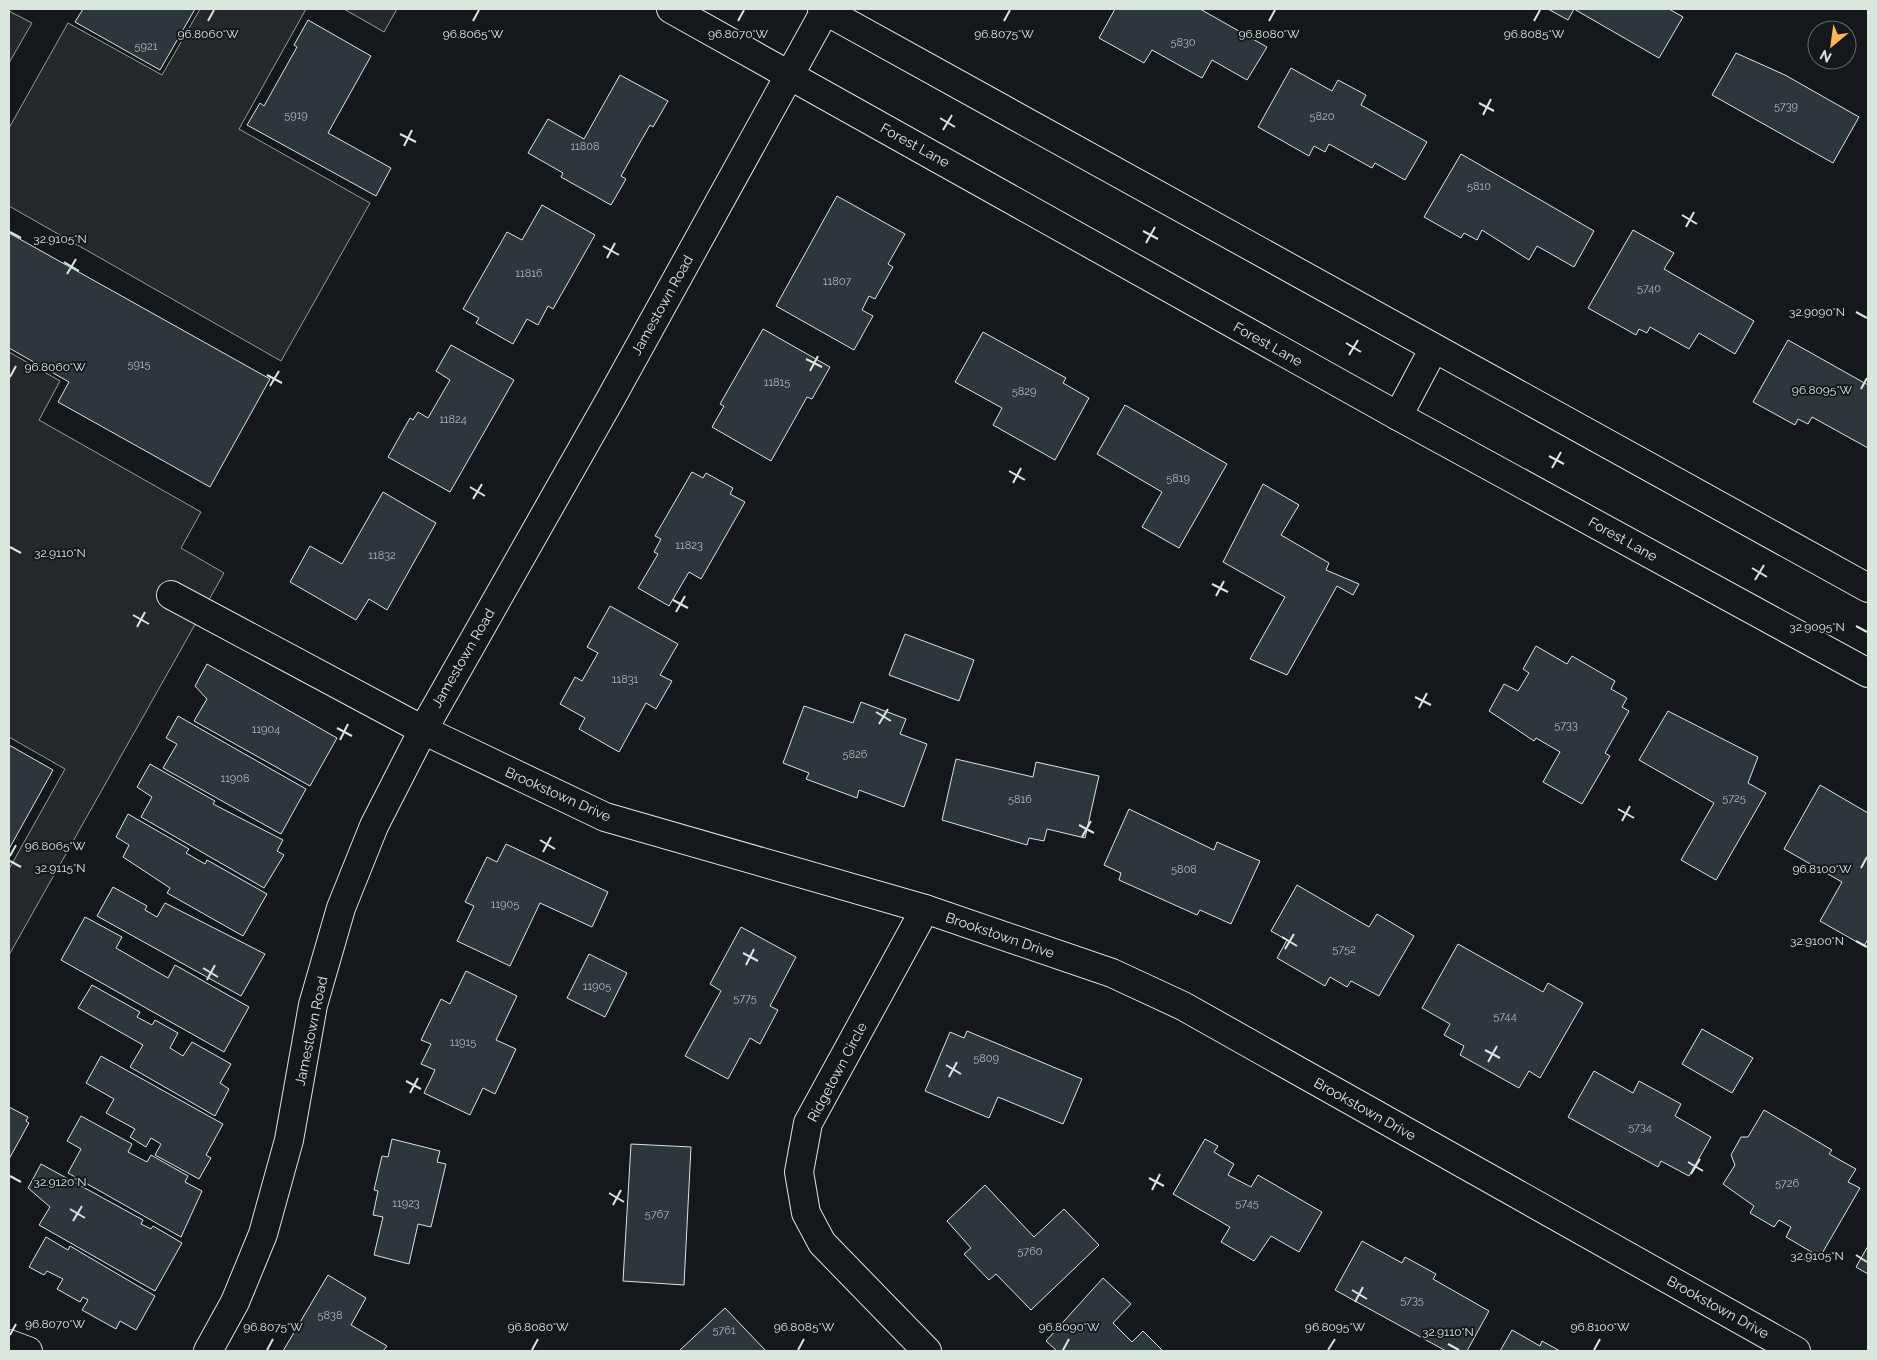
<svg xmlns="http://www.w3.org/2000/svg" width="1877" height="1360" font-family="Raleway,sans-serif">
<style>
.parking{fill:#24282b;stroke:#939e99}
.building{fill:#2c363c;stroke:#d8e6dc}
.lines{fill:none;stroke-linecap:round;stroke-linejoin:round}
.minor-casing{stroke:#d8e6dc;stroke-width:30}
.major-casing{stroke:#d8e6dc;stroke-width:30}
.minor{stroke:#14181c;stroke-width:28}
.major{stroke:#14181c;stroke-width:28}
.ticks{fill:none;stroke:#d8e6dc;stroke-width:2}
.labels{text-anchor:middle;stroke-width:4;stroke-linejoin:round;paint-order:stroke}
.number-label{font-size:11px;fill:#adbab4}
.street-label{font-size:14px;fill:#d8e6dc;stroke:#14181c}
.ticks-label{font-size:12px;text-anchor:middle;fill:#d8e6dc;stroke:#14181c;stroke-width:4;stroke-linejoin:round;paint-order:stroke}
</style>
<rect width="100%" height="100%" fill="#14181c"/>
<g class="parking">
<polygon points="200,9 306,9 239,129 370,203 281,361 9,206 9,128 68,23 162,75"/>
<polygon points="344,9 397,9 384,32"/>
<polygon points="9,11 32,23 9,63"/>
<polygon points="9,352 60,381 39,420 201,512 181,548 224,573 9,955 9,869 65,769 9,737"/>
</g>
<g class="building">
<polygon points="83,9 195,9 160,70 75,22"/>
<polygon points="1115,9 1200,9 1267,47 1247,80 1212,60 1202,78 1152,50 1144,63 1099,38"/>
<polygon points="1548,9 1669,9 1683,17 1659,58 1574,9 1568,20"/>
<polygon points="308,20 371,56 328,133 391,168 376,196 247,125 260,103 264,106 297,47 294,45"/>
<polygon points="1736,53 1785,75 1859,117 1833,163 1712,95"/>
<polygon points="1291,68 1332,91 1338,80 1366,95 1361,105 1427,142 1405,180 1375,163 1372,168 1329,144 1325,152 1314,146 1309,156 1258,127"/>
<polygon points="620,75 668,101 653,127 650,125 621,176 626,179 611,205 561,177 563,173 528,153 548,119 584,139"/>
<polygon points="1461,154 1594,231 1574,267 1537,246 1529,260 1482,230 1477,240 1464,233 1461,238 1424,217"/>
<polygon points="837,196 905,234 888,264 893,267 875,299 869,296 862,310 873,316 854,350 776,306"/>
<polygon points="542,205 595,235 553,309 548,306 538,325 527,319 513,344 476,323 479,318 463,309 507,232 522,240"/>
<polygon points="1633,230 1674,253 1664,269 1754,321 1735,354 1699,333 1689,349 1650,327 1647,333 1639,329 1636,335 1588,308"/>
<polygon points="9,233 270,379 210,487 58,402 69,382 9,348"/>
<polygon points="763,329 830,367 812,399 807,397 771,461 712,427 724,406 720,404"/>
<polygon points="983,332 1066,378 1063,383 1089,398 1055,460 993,425 1002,408 955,382"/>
<polygon points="1788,340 1868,385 1868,448 1812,417 1808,424 1798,419 1795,425 1753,402"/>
<polygon points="451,345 514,380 450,492 388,457 410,418 413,420 418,412 428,418 450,380 436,371"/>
<polygon points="1125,405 1227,464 1179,548 1142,527 1162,492 1097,454"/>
<polygon points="692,472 703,478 706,473 733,488 730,494 745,502 701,579 689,572 669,606 638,588 658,554 654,552 661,539 655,536"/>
<polygon points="1263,484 1299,505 1281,535 1329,563 1326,570 1359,584 1353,595 1337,586 1287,675 1250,659 1285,597 1223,562"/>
<polygon points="383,492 436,523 387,610 369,599 356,620 290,582 310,546 342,564"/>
<polygon points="610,606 678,644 660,675 672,681 656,709 646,703 619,752 579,729 585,718 560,704 575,677 582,681 598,653 587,647"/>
<polygon points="905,634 974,660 959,701 889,675"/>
<polygon points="1536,646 1567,664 1572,656 1615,681 1611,689 1627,698 1622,707 1629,711 1605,753 1610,756 1582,804 1543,782 1560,752 1536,738 1534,741 1489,711 1504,684 1518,691 1529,673 1523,669"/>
<polygon points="207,664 337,738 310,786 194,721 207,699 195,686"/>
<polygon points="861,702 906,719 900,734 927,744 904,807 859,790 857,798 806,779 809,773 783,763 804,706 853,723"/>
<polygon points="1668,711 1758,757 1748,783 1766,793 1716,880 1681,860 1714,803 1639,760"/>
<polygon points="178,716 306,789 281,834 163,768 177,744 166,738"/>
<polygon points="9,745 53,770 9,849"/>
<polygon points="956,759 1033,777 1036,762 1099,776 1085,838 1047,829 1044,841 1029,838 1027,845 942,820"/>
<polygon points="150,764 215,801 213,804 283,840 277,851 284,855 264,888 141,817 152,797 137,787"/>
<polygon points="1820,785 1868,813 1868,939 1864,946 1820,921 1842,882 1784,849"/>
<polygon points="1129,809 1214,850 1217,842 1260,861 1231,924 1200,910 1197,915 1119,880 1121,873 1104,865"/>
<polygon points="128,814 189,849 186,853 205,864 207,860 267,894 243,936 167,893 170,888 123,857 129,845 116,837"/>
<polygon points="506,844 608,892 592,927 540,903 510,966 457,941 474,906 465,902 487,857 497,862"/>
<polygon points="1297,885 1369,927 1377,914 1414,936 1379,996 1351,981 1347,987 1330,977 1325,986 1277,958 1287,940 1271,931"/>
<polygon points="113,887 147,906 145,910 157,917 165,903 265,954 241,996 97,916"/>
<polygon points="85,917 122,937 116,948 168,978 175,965 249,1007 224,1052 61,960"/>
<polygon points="741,927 796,957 770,1006 778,1010 760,1044 750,1038 728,1079 685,1056 721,991 710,984"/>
<polygon points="1458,944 1543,992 1548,983 1583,1003 1540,1078 1529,1071 1519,1088 1460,1055 1464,1046 1444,1035 1450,1024 1422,1008"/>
<polygon points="589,954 627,973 605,1017 567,998"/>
<polygon points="466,971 517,996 496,1040 516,1049 495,1094 483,1088 470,1115 424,1093 435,1070 421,1064 431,1044 421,1040 441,999 450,1004"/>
<polygon points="92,985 140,1012 137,1017 152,1025 155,1020 178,1033 170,1048 183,1056 192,1042 231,1064 220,1083 229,1089 215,1116 130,1067 143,1045 78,1008"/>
<polygon points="1702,1029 1753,1058 1732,1093 1682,1064"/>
<polygon points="967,1031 1082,1079 1063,1124 998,1097 989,1118 925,1091 950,1032 964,1038"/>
<polygon points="101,1056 223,1124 206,1155 211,1158 199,1179 155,1155 161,1144 151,1138 146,1147 130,1137 135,1129 106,1113 114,1099 86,1083"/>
<polygon points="1594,1071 1633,1093 1639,1081 1681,1104 1675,1116 1711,1137 1689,1176 1661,1161 1658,1167 1568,1117"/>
<polygon points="9,1107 28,1117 26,1121 29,1123 9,1159"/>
<polygon points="1764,1110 1832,1150 1829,1154 1856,1169 1848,1182 1860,1188 1820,1257 1786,1237 1791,1227 1779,1220 1774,1227 1750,1213 1754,1206 1723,1184 1735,1165 1731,1155 1741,1137 1748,1137"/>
<polygon points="81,1116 132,1144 128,1152 147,1162 151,1155 188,1176 185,1182 202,1191 181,1237 68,1173 81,1149 67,1141"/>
<polygon points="392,1139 440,1151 437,1162 446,1164 431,1227 418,1224 409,1264 374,1255 383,1217 373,1215 378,1191 374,1190 382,1156 388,1157"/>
<polygon points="1205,1139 1218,1146 1214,1152 1234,1164 1228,1175 1251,1187 1258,1175 1322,1212 1299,1252 1271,1236 1254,1261 1221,1242 1230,1227 1173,1194"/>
<polygon points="631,1144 691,1147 684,1285 623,1281"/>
<polygon points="41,1164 143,1220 141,1224 151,1229 153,1226 182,1243 155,1291 39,1225 50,1207 28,1188"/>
<polygon points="985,1185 1034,1237 1064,1209 1099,1245 1031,1310 996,1274 989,1280 964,1254 971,1248 947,1221"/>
<polygon points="46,1237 68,1250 70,1246 155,1296 136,1330 120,1321 116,1329 82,1310 88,1300 83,1297 80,1302 57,1289 63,1279 47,1271 44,1275 29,1267"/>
<polygon points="1362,1241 1402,1263 1405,1257 1436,1274 1433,1279 1489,1311 1467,1351 1446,1351 1335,1290"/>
<polygon points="1868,1246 1868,1274 1856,1267"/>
<polygon points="328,1275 366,1298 351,1325 387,1346 383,1351 283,1351"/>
<polygon points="1103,1278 1131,1304 1113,1323 1132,1342 1143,1331 1163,1351 1057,1351 1046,1341"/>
<polygon points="725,1308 766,1351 679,1351"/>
<polygon points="1512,1330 1540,1346 1542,1341 1560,1351 1500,1351"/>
</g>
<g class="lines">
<defs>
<g id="minor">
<polyline points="171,595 423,730 605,817 925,909 1112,973 1183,1006 1796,1351"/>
<polyline points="925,909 808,1123 799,1172 806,1213 822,1243 927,1351"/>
<polyline points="9,1344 28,1351"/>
<polyline points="208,1351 235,1302 263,1234 289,1140 313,1005 341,908 374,826 423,730 611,398 826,9"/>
</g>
<g id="major">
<polyline points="671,9 1398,416 1868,673"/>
<polyline points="822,9 1868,588"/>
<polyline points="1398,416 1434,348"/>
</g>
</defs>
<use href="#minor" class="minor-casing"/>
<use href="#major" class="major-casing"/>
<use href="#minor" class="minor"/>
<use href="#major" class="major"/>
</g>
<path class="ticks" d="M208,21L214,10M473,21L479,10M738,21L744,10M1004,21L1010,10M1269,21L1275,10M1534,21L1540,10M1479,103L1494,111M1483,115L1491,99M940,118L955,127M943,130L952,115M400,134L416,142M404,146L412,130M1682,215L1697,224M1686,227L1694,212M1143,231L1158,239M10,232L21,238M1146,243L1155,227M603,246L619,255M607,258L615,243M64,262L79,271M67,274L76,259M1856,312L1867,318M1346,343L1361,352M1349,355L1358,340M806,359L822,367M810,371L818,356M267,375L282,383M10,377L16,366M270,386L279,371M1861,389L1867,378M1549,456L1564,464M1552,468L1561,452M1009,471L1025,480M1013,483L1021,468M470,487L485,496M473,499L482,484M10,547L21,553M1752,568L1767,577M1755,580L1764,565M1212,584L1228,592M1216,596L1224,581M673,600L688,608M676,612L685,596M133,615L149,624M1856,626L1867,632M137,627L145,612M1415,697L1431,705M1419,708L1427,693M876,712L891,721M879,724L888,709M337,728L352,736M340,740L348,724M1618,809L1634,818M1622,821L1630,806M1079,825L1094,833M1082,837L1091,821M540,840L555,849M543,852L551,837M10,856L16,845M10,861L21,867M1861,868L1867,857M1282,937L1297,946M1856,941L1867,947M1285,949L1294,934M743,953L758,961M746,965L754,949M203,968L218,977M207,980L215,965M1485,1050L1500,1058M1488,1062L1497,1046M946,1065L961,1074M949,1077L957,1062M406,1081L421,1089M410,1093L418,1078M1688,1162L1703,1171M1691,1174L1700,1159M10,1176L21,1182M1149,1178L1164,1186M1152,1190L1160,1174M609,1193L624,1202M613,1205L621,1190M70,1209L85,1218M73,1221L82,1206M1856,1255L1867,1262M1352,1290L1367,1299M1355,1302L1363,1287M10,1335L16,1324M1448,1344L1459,1350M267,1350L273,1339M532,1350L538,1339M798,1350L804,1339M1063,1350L1069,1339M1328,1350L1335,1339M1594,1350L1600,1339"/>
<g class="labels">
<g class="number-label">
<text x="1183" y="46">5830</text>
<text x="146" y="50">5921</text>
<text x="1786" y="110">5739</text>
<text x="296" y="119">5919</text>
<text x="1322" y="120">5820</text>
<text x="585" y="150">11808</text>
<text x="1479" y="190">5810</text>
<text x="529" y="277">11816</text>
<text x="837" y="285">11807</text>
<text x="1649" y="292">5740</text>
<text x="139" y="368">5915</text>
<text x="777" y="386">11815</text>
<text x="1024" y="395">5829</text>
<text x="453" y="423">11824</text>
<text x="1178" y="482">5819</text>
<text x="689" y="549">11823</text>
<text x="382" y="559">11832</text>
<text x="625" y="683">11831</text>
<text x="1566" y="729">5733</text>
<text x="266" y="733">11904</text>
<text x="855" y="758">5826</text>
<text x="235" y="782">11908</text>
<text x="1734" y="802">5725</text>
<text x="1020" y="803">5816</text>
<text x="1184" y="873">5808</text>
<text x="505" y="908">11905</text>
<text x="1344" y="953">5752</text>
<text x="597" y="990">11905</text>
<text x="745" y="1002">5775</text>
<text x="1505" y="1020">5744</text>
<text x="463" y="1046">11915</text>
<text x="986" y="1062">5809</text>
<text x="1640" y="1131">5734</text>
<text x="1787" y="1187">5726</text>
<text x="406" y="1207">11923</text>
<text x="1247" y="1207">5745</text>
<text x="657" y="1218">5767</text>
<text x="1030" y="1255">5760</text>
<text x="1412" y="1304">5735</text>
<text x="330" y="1319">5838</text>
<text x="724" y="1334">5761</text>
</g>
<g class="street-label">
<text transform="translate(915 145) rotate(29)" y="5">Forest Lane</text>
<text transform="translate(662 305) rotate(-61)" y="5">Jamestown Road</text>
<text transform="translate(1268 344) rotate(29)" y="5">Forest Lane</text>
<text transform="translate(1623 539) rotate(29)" y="5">Forest Lane</text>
<text transform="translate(463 658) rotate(-60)" y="5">Jamestown Road</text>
<text transform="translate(558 794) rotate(24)" y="5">Brookstown Drive</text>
<text transform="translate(1000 935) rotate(19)" y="5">Brookstown Drive</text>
<text transform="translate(311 1031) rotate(-78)" y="5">Jamestown Road</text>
<text transform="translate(837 1072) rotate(-62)" y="5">Ridgetown Circle</text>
<text transform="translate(1365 1109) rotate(29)" y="5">Brookstown Drive</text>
<text transform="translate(1718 1307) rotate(29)" y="5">Brookstown Drive</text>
</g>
</g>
<g class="ticks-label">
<text x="208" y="38">96.8060°W</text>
<text x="473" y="38">96.8065°W</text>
<text x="738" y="38">96.8070°W</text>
<text x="1004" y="38">96.8075°W</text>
<text x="1269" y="38">96.8080°W</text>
<text x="1534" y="38">96.8085°W</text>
<text x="60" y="243">32.9105°N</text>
<text x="1817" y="316">32.9090°N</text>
<text x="55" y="371">96.8060°W</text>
<text x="1822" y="394">96.8095°W</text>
<text x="60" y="557">32.9110°N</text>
<text x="1817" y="631">32.9095°N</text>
<text x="55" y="850">96.8065°W</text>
<text x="60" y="872">32.9115°N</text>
<text x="1822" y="873">96.8100°W</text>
<text x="1817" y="945">32.9100°N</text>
<text x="60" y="1186">32.9120°N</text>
<text x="1817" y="1260">32.9105°N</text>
<text x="55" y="1328">96.8070°W</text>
<text x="273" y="1331">96.8075°W</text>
<text x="538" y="1331">96.8080°W</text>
<text x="804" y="1331">96.8085°W</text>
<text x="1069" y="1331">96.8090°W</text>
<text x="1335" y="1331">96.8095°W</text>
<text x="1600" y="1331">96.8100°W</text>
<text x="1448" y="1336">32.9110°N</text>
</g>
<rect width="1877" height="1360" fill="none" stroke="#d8e6dc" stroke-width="20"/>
<g transform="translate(1832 45) rotate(209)"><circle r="24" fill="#14181c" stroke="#626a69"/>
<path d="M0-4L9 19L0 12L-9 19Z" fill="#ffb74d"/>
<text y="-8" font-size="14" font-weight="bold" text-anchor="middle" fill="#d8e6dc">N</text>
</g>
</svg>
